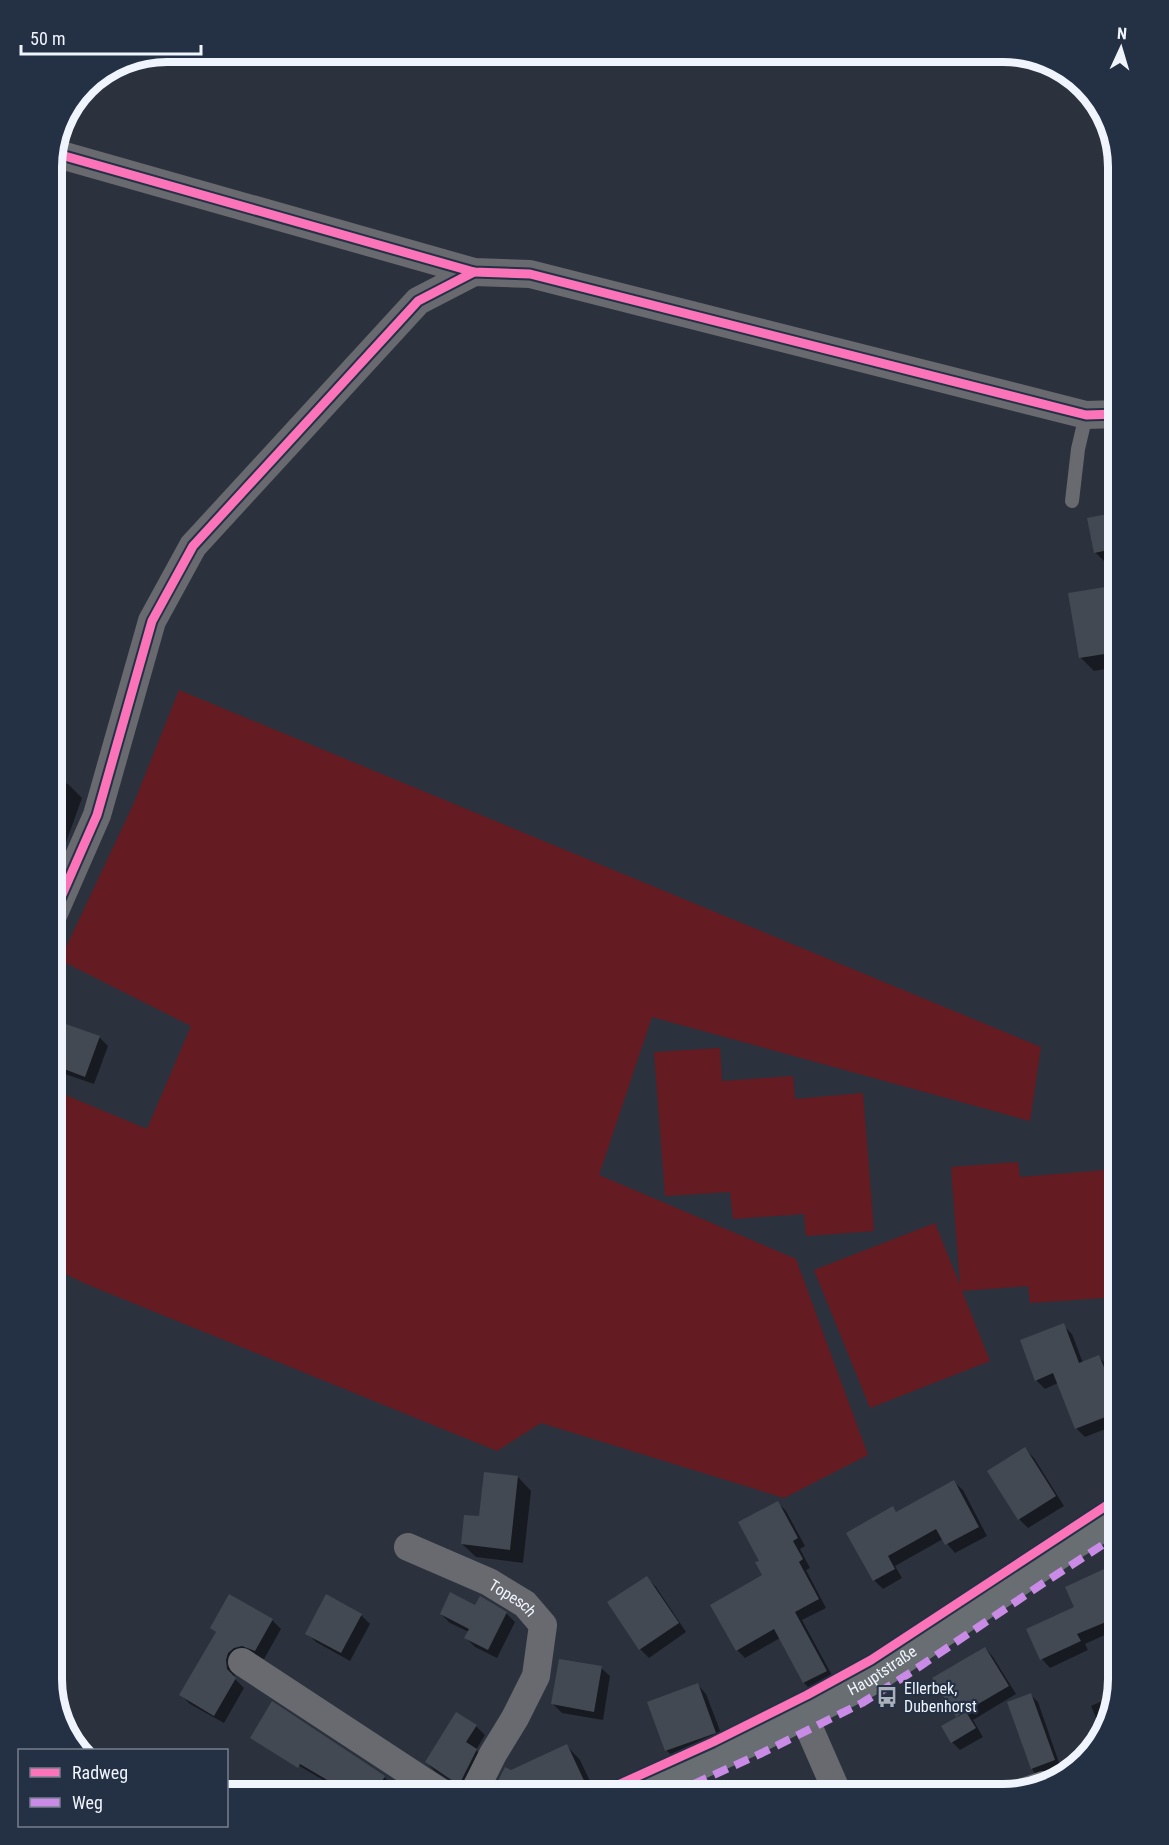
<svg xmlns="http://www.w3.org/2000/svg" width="1169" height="1845" font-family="'Roboto Condensed',sans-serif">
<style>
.green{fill:#641b21}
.shadow{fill:#0007}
.building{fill:#434952}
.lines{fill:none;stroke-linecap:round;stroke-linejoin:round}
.service{stroke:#686a6f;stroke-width:14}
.minor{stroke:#686a6f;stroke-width:28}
.secondary{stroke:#696e73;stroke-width:33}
.quiet{stroke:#ca8be6;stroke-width:8;stroke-dasharray:15 8;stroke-linecap:butt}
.cycleway-casing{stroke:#243145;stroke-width:13}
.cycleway{stroke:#fb73b8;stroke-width:9}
.labels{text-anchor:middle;stroke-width:4.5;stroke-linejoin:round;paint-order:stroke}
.street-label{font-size:16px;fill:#f0f5fd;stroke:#243145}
.poi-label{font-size:16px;fill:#f0f5fd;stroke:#243145;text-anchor:start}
.rim{fill:none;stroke:#f0f5fd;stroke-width:8}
</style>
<rect width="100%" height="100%" fill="#2c323d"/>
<g class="green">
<polygon points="179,690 1041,1047 1030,1121 652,1017 599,1175 796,1259 868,1455 784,1498 541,1423 497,1451 86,1284 51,1267 51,1089 147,1129 191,1026 60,960 133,805"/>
<polygon points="720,1048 722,1081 793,1076 795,1099 863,1093 874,1231 806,1236 804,1214 733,1219 730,1192 665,1196 654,1052"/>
<polygon points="1018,1162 1020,1177 1118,1169 1118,1297 1030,1303 1028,1286 962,1291 990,1361 870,1408 814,1270 935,1223 960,1285 951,1167"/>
</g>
<g class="shadow">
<polygon points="1118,513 1118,558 1104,561 1095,552"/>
<polygon points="1118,587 1118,667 1094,671 1080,657"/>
<polygon points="51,778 68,784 82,798 64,848 51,843"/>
<polygon points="99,1037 108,1046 94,1084 59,1072 51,1064"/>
<polygon points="1063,1325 1072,1334 1083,1363 1099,1357 1108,1366 1118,1391 1118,1424 1085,1437 1076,1428 1058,1383 1045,1389 1036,1380"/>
<polygon points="1025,1449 1034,1458 1064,1506 1028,1528 1019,1519 989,1472"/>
<polygon points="518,1477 531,1491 523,1563 476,1557 462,1544"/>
<polygon points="954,1482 963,1490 987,1536 955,1553 943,1539 895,1566 902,1578 883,1589 874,1580 893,1508 897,1513"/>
<polygon points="778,1503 786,1511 805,1546 800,1549 810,1568 806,1570 826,1608 802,1620 834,1679 812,1691 804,1683 780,1638 745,1658 737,1650 764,1576 761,1562"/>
<polygon points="1104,1571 1113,1580 1118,1592 1118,1629 1085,1644 1088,1650 1050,1668 1042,1659 1076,1608"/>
<polygon points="647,1578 656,1587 686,1632 649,1658 640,1649"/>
<polygon points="476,1607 506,1613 515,1622 497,1658 475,1647 466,1638 469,1632 450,1623 441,1614"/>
<polygon points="361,1615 370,1624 350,1661 316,1642 307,1633"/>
<polygon points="272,1620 281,1629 264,1659 252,1654 234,1670 235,1679 244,1688 224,1723 190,1704 181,1695 217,1633 212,1628"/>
<polygon points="985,1648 993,1657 1016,1694 973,1720 983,1737 960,1750 952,1742 959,1718 934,1679"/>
<polygon points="601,1668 610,1676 603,1720 562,1713 553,1704"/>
<polygon points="698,1685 706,1694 724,1741 675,1759 666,1750"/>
<polygon points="1031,1695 1038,1702 1063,1774 1054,1782 1051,1783 1052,1776 1040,1778 1033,1771 1009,1703"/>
<polygon points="1113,1696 1103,1734 1091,1706"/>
<polygon points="476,1726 485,1735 476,1750 485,1759 463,1794 459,1786 435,1771 426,1762"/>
<polygon points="262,1744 384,1777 393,1786 388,1794 347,1794"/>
<polygon points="567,1746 580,1760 596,1794 506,1794 511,1772"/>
</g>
<g class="building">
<polygon points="1118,512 1118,548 1094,553 1087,518"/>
<polygon points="1118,585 1118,652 1079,658 1068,593"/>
<polygon points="63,1023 100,1036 85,1077 51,1064 51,1056"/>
<polygon points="1064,1323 1079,1363 1099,1355 1118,1402 1118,1412 1075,1429 1053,1373 1035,1381 1020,1340"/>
<polygon points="1025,1447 1056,1496 1018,1520 987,1471"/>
<polygon points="484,1472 518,1476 510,1550 461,1544 464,1515 479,1516"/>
<polygon points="954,1480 979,1527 945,1545 936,1529 888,1556 895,1569 873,1581 846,1533 893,1506 896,1512"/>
<polygon points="778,1501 798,1538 793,1541 803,1559 799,1562 819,1599 795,1612 827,1671 803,1683 774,1629 736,1651 710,1605 762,1575 755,1562 759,1561 738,1522"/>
<polygon points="1104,1569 1118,1601 1118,1617 1077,1634 1081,1641 1040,1660 1026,1629 1074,1607 1065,1587"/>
<polygon points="647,1576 679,1623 639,1650 607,1602"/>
<polygon points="450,1592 475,1605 480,1596 507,1612 488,1650 464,1638 469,1629 440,1614"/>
<polygon points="229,1594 273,1619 255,1651 242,1646 234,1648 228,1653 226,1660 227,1669 236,1678 214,1716 179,1695 216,1632 210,1628"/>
<polygon points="326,1594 362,1614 341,1653 305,1634"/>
<polygon points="985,1647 1009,1686 956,1717 932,1678"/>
<polygon points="559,1659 602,1666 594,1712 551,1704"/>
<polygon points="698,1683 716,1733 665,1751 647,1702"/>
<polygon points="1031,1693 1055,1760 1031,1769 1007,1702"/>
<polygon points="272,1701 385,1776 375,1794 351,1794 300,1764 298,1768 250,1738"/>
<polygon points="456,1712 477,1725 466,1742 477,1749 462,1779 459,1792 457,1786 453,1781 425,1762"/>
<polygon points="966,1712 976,1728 951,1743 941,1726"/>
<polygon points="567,1744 587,1787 573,1794 504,1794 498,1781 505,1767 511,1770"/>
</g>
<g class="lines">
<g class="service">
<polyline points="1072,501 1078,449 1086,415"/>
<polyline points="996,1794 1042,1778"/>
</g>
<g class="minor">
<polyline points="54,153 474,272 530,274 1086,415 1118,414"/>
<polyline points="51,920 97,815 152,621 193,546 418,301 474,272"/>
<path id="s1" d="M408,1547L489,1582L525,1604L543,1625L536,1676L515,1718L493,1754L477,1786L475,1794"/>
<polyline points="242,1662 443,1794"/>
<polyline points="803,1714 838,1794"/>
</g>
<path class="secondary" id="s2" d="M631,1794L755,1738L867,1681L1072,1544L1118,1516"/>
<polyline class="quiet" points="672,1794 762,1753 862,1703 913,1671 1045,1582 1118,1535"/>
<defs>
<g id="cycleway">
<polyline points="54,153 474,272 530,274 1086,415 1118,414"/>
<polyline points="51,920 97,815 152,621 193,546 418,301 474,272"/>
<polyline points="598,1794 713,1742 807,1695 871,1660 1118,1498"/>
</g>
</defs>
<use href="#cycleway" class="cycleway-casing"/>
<use href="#cycleway" class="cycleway"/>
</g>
<defs>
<symbol id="bus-bare" viewBox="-9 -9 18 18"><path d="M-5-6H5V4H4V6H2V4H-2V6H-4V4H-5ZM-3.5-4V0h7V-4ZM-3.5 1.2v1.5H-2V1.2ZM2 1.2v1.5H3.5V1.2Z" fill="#abb1ba" stroke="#243145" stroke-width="2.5" paint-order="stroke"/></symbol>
</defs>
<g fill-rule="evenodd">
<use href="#bus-bare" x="872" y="1682" width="30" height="30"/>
</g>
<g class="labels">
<g class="street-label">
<text dy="6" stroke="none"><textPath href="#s1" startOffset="117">Topesch</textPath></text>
<text dy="6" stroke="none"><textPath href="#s2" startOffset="280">Hauptstraße</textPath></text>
</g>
<g class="poi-label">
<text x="904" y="1694">Ellerbek,<tspan x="904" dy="18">Dubenhorst</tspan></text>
</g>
</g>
<path d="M0 0H1169V1845H0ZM167 62H1003A105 105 0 0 1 1108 167V1679A105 105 0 0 1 1003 1784H167A105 105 0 0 1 62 1679V167A105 105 0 0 1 167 62Z" fill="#243145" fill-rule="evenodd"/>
<path class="rim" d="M167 62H1003A105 105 0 0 1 1108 167V1679A105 105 0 0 1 1003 1784H167A105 105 0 0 1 62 1679V167A105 105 0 0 1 167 62Z"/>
<rect x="18" y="1749" width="210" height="78" fill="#243145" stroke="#767f8f" stroke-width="1.5"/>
<rect x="30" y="1768" width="30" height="9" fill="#fb73b8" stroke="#767f8f" stroke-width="1.5"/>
<text x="72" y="1779" font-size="18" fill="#f0f5fd">Radweg</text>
<rect x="30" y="1798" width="30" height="9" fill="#ca8be6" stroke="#767f8f" stroke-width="1.5"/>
<text x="72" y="1809" font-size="18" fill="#f0f5fd">Weg</text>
<g transform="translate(1121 48) rotate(4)" stroke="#243145" stroke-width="4.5" paint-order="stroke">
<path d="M0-4.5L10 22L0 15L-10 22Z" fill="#f0f5fd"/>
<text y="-9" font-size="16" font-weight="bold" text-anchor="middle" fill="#f0f5fd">N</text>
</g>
<path d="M21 45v9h180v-9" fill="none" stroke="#f0f5fd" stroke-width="3"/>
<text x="30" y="45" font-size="18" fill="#f0f5fd" stroke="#243145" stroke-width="4.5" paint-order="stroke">50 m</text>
</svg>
